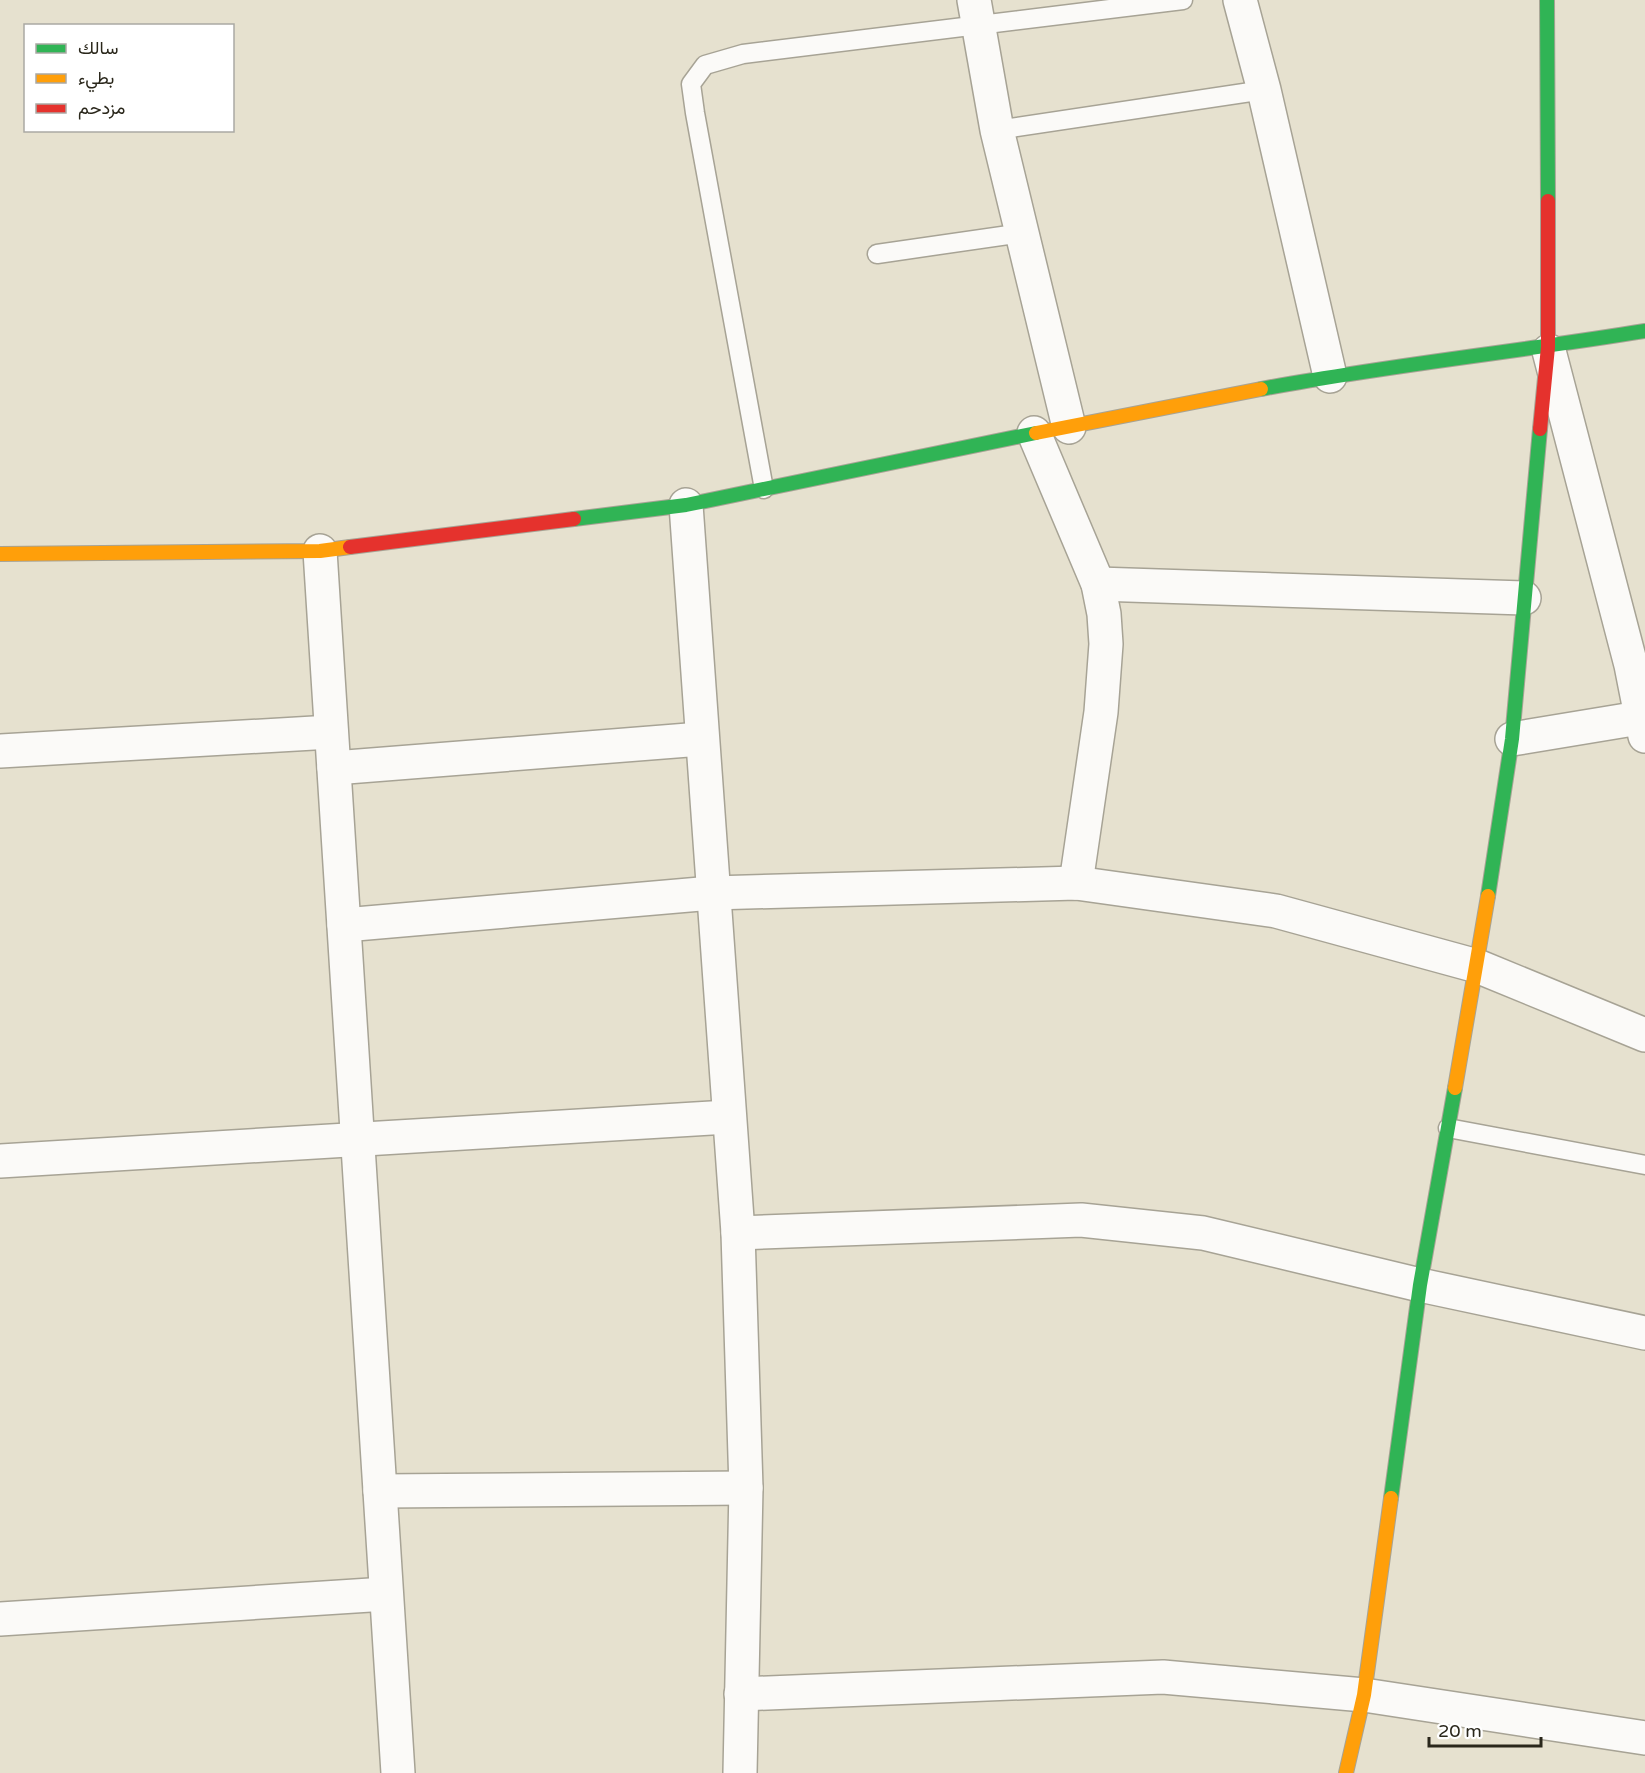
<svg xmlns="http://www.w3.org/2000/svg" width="1645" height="1773" font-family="'Varela Round',Vazirmatn,sans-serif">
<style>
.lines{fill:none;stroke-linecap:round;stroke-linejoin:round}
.lane-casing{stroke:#a7a395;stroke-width:21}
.street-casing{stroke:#a7a395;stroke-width:36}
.fast-casing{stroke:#a7a395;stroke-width:16}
.slow-casing{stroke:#a7a395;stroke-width:16}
.jam-casing{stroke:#a7a395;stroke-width:16}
.lane{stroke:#fbfaf8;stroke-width:18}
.street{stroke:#fbfaf8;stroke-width:33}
.fast{stroke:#30b455;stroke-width:14}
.slow{stroke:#ff9f0a;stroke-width:14}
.jam{stroke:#e5322d;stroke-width:14}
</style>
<rect width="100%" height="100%" fill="#e6e1cf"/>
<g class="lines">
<defs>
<g id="lane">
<polyline points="997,130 1264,90"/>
<polyline points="877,254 1022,233"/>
<polyline points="764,489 695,113 691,84 705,65 743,54 1183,0"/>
<polyline points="1448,1128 1645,1165"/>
</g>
<g id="street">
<polyline points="974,0 997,130 1069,427"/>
<polyline points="1240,0 1264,90 1330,376"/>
<polyline points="1549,351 1631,665 1645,736"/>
<polyline points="1034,433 1098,584 1104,614 1106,644 1101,712 1076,883"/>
<polyline points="686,505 738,1233 746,1488 740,1773"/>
<polyline points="320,551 398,1773"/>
<polyline points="1098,584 1524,598"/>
<polyline points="1512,739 1645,717"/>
<polyline points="0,751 331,732"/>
<polyline points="334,768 701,739"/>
<polyline points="344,925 712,893 1076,883 1276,911 1477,966 1645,1035"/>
<polyline points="0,1161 728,1117"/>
<polyline points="738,1233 1081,1220 1203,1233 1420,1285 1645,1333"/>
<polyline points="380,1491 746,1488"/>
<polyline points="0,1619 386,1594"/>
<polyline points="741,1694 1163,1677 1364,1695 1645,1738"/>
</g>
<g id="fast">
<polyline points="1547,0 1548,201"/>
<path d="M1261,389C1388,365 1517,352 1645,331"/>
<polyline points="574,519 686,505 1036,433"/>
<polyline points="1488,896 1512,739 1540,429"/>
<polyline points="1391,1498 1420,1285 1455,1088"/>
</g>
<g id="slow">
<polyline points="1036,433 1261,389"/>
<polyline points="0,554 320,551 350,547"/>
<polyline points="1455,1088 1488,896"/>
<polyline points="1346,1773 1364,1695 1391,1498"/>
</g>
<g id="jam">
<polyline points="1540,429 1548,347 1548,201"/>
<polyline points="350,547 574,519"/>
</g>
</defs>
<use href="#lane" class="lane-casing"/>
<use href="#street" class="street-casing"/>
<use href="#fast" class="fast-casing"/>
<use href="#slow" class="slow-casing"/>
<use href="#jam" class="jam-casing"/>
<use href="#lane" class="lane"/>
<use href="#street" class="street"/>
<use href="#fast" class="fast"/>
<use href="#slow" class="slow"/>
<use href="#jam" class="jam"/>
</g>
<rect x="24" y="24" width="210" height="108" fill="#ffffff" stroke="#aaa9a4" stroke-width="1.5"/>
<rect x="36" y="44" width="30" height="9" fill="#30b455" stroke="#aaa9a4" stroke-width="1.5"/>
<text x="78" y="54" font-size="18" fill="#2a271b">سالك</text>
<rect x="36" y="74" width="30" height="9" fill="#ff9f0a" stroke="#aaa9a4" stroke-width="1.5"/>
<text x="78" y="84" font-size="18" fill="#2a271b">بطيء</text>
<rect x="36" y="104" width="30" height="9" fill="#e5322d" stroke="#aaa9a4" stroke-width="1.5"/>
<text x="78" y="114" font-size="18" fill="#2a271b">مزدحم</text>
<path d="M1429 1737v9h112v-9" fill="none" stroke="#2a271b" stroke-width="3"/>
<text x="1438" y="1737" font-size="18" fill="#2a271b" stroke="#ffffff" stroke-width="4.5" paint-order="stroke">20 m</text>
</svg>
